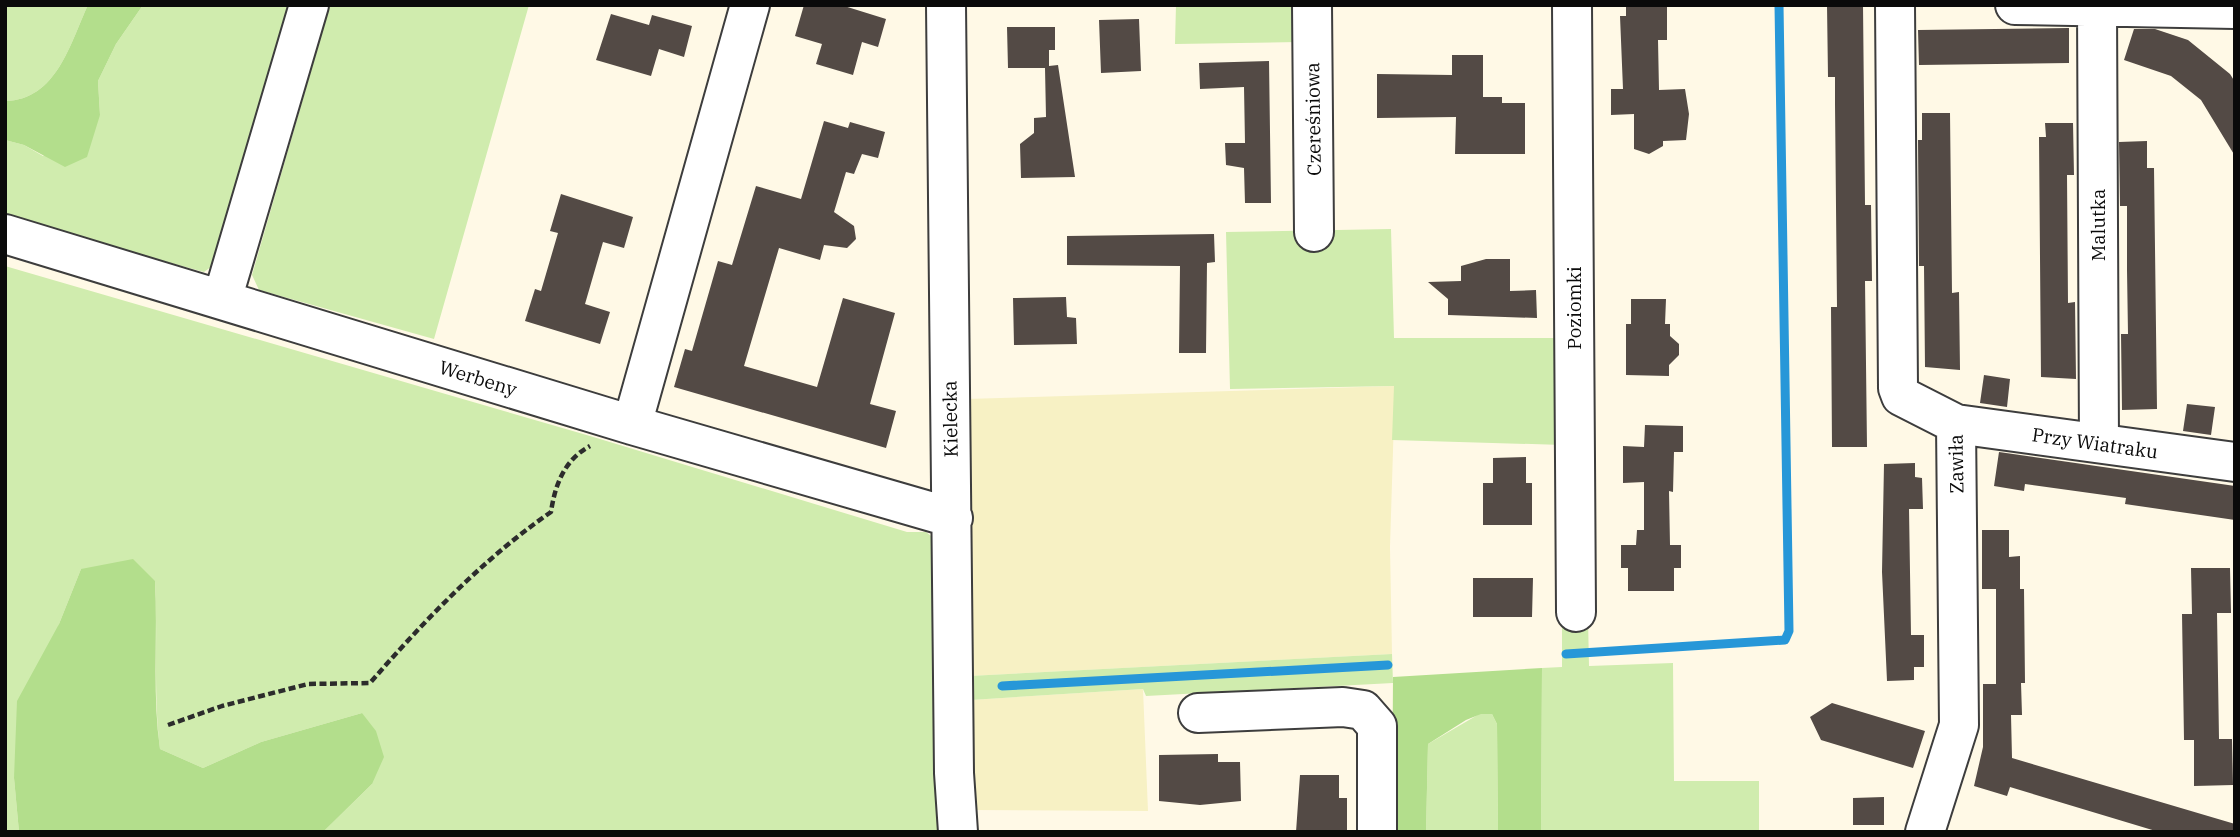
<svg xmlns="http://www.w3.org/2000/svg" width="2240" height="837" font-family="'IBM Plex Serif',serif">
  <style>
    .farmland { fill: #f7f1c4 }
    .green { fill: #d0ecae }
    .forest { fill: #b3de8c }
    .lines { fill: none; stroke-linecap: round; stroke-linejoin: round }
    .stream { stroke: #2797d8; stroke-width: 9 }
    .building { fill: #534a45 }
    .minor-casing { stroke: #3d3d3d; stroke-width: 42 }
    .path { stroke: #2c2c2c; stroke-width: 4.5; stroke-dasharray: 7 3.5; stroke-linecap: butt }
    .minor { stroke: #fff; stroke-width: 38 }
    .labels { text-anchor: middle; stroke-width: 7; stroke-linejoin: round; paint-order: stroke }
    .street-label { font-size: 19px; fill: #0a0a0a; stroke: #fff }
  </style>
  <rect width="100%" height="100%" fill="#fff9e6"/>
  <path class="farmland" d="M1395,386L1390,547L1392,654L969,676L966,399Z
    M1143,689L1148,811L971,810V700Z"/>
  <path class="green" d="M5,5H88C70,43 57,100 5,101Z
    M143,5H289L215,264L204,272L5,218V140L24,145L43,156L100,115L98,81L116,44Z
    M330,5H529L434,339L259,290L252,275Z
    M1176,5H1299V42L1175,44Z
    M1391,229L1394,338H1562L1563,445L1392,440L1394,386L1230,389L1226,232Z
    M5,266L590,436L907,532H926L935,539L942,832H323L372,784L362,713L261,742L203,768L160,749C153,693 158,638 155,581L81,569L59,624L14,778L19,832H5Z
    M1562,618H1588L1589,666L1673,663L1674,781H1759V832H1541L1542,668L1562,667Z
    M1392,654L1393,683L1146,696L1143,689L971,700L969,676Z
    M1481,713L1492,714L1497,724L1498,832H1426L1428,744Z"/>
  <path class="forest" d="M88,5H143L116,44L98,81L100,115L87,157L65,167L24,145L5,140V101C57,100 70,43 88,5Z
    M133,559L155,581C158,637 152,693 160,749L203,768L261,742L362,713L376,731L384,757L372,784L323,832H19L14,778L17,701L59,624L81,569Z
    M1542,668L1541,832H1498L1497,724L1492,714H1481L1466,720L1428,744L1426,832H1392L1393,677Z"/>
  <g class="lines">
    <path class="stream" d="M1566,654L1785,640L1789,631L1779,5
      M1002,686L1388,665"/>
  </g>
  <path class="building" d="M804,5H841L886,19L878,47L862,42L853,75L816,64L822,44L795,36Z
    M1626,5H1667V40H1658L1659,90L1685,89L1689,114L1686,140L1663,141V146L1649,154L1634,149V114L1611,115V89H1623L1620,16H1626Z
    M1827,5H1863L1865,205H1871L1872,281H1865L1867,447H1832L1831,307H1837L1835,104V77H1828Z
    M611,14L649,25L652,15L692,26L684,57L659,49L651,76L596,60Z
    M1139,19L1141,71L1101,73L1099,20Z
    M1007,27H1055V50H1049V66L1058,65L1075,177L1021,178L1020,144L1034,133V118L1046,117L1045,68H1008Z
    M2069,28V63L1919,65L1918,30Z
    M2134,29H2155L2188,40L2230,74L2235,82V156L2201,100L2171,76L2124,60Z
    M1452,55H1483V97H1502V103H1525V154H1455L1456,117L1377,118V74L1452,75Z
    M1269,61L1271,203H1245L1244,168L1226,165L1225,143H1245L1244,87L1200,89L1199,63Z
    M1922,113H1950L1952,293L1959,292L1960,370L1925,367L1924,266H1919L1918,140H1922Z
    M824,121L848,128L850,122L885,132L878,158L862,154L854,174L846,172L834,212L854,226L856,239L847,248L824,245L820,260L779,248L744,366L817,387L843,298L895,313L870,404L896,411L886,448L674,387L685,349L692,351L718,261L732,265L756,186L801,199Z
    M2045,123H2073L2074,175H2067L2068,303L2075,302L2076,379L2041,377L2039,137H2046Z
    M2147,141V168H2154L2157,409L2122,410L2121,334H2128L2127,270V206H2120L2119,142Z
    M561,194L633,217L624,248L603,242L585,304L610,312L600,344L525,321L535,289L541,291L558,233L550,231Z
    M1214,234L1215,262L1207,263L1206,353H1179L1180,266L1067,265V236Z
    M1486,259H1510V291L1536,290L1537,318L1448,315V299L1428,282L1461,281V266Z
    M1066,297L1067,317L1076,318L1077,344L1014,345L1013,298Z
    M1631,299H1666L1665,324H1670V336L1679,344V355L1669,365V376L1626,375V324H1631Z
    M1984,375L2010,379L2007,407L1980,403Z
    M2187,404L2215,407L2211,435L2183,431Z
    M1645,425L1683,426V452H1674L1673,492L1669,491L1670,545H1681V568H1674V591H1628V568H1621V545H1636L1637,530H1644V482L1623,483V446L1644,447Z
    M1999,452L2235,486V520L2125,504L2126,498L2025,484L2024,491L1994,486Z
    M1526,457V483H1532V525H1483V483H1493V458Z
    M1915,463V477L1922,478L1923,509H1909L1911,635H1924V667H1914V680L1887,681L1882,572L1884,464Z
    M1982,530H2009V557L2020,556V589H2024L2025,683H2021L2022,715H2011L2012,758L2235,824V832H2159L2010,787L2007,796L1974,786L1983,747V684H1996V589H1982Z
    M2191,568H2230L2231,613H2217L2219,739H2232L2233,785L2194,786V740H2184L2182,614H2192Z
    M1473,578H1533L1532,617H1473Z
    M1832,703L1925,731L1913,768L1821,740L1810,717Z
    M1218,754V762H1240L1241,801L1200,805L1159,801V755Z
    M1300,775H1339V798H1347V832H1296Z
    M1884,797V825H1853V798Z"/>
  <g class="lines">
    <defs>
      <path id="minor" d="M946,5L954,773L958,832
        M1312,5L1314,232
        M1572,5L1576,612
        M1895,5L1898,388L1901,396L1956,424L2235,462
        M2015,5L2235,9
        M2097,7L2099,443
        M5,234L632,425L953,518
        M222,300L309,5
        M632,425L750,5
        M1198,713L1343,707L1363,710L1377,726V832
        M1925,832L1959,725L1956,424"/>
    </defs>
    <use href="#minor" class="minor-casing"/>
    <path class="path" d="M168,725L222,706L308,684L370,683C424,621 483,559 551,512C555,485 564,460 590,446"/>
    <use href="#minor" class="minor"/>
  </g>
  <g class="labels">
    <g class="street-label">
      <text transform="translate(1313 119) rotate(-91)" y="7">Czereśniowa</text>
      <text transform="translate(2098 225) rotate(-90)" y="7">Malutka</text>
      <text transform="translate(1574 308) rotate(-90)" y="7">Poziomki</text>
      <text transform="translate(478 378) rotate(17)" y="7">Werbeny</text>
      <text transform="translate(950 419) rotate(-91)" y="7">Kielecka</text>
      <text transform="translate(2095 443) rotate(8)" y="7">Przy Wiatraku</text>
      <text transform="translate(1956 464) rotate(-91)" y="7">Zawiła</text>
    </g>
  </g>
  <rect width="2240" height="837" fill="none" stroke="#0a0a0a" stroke-width="14"/>
</svg>
